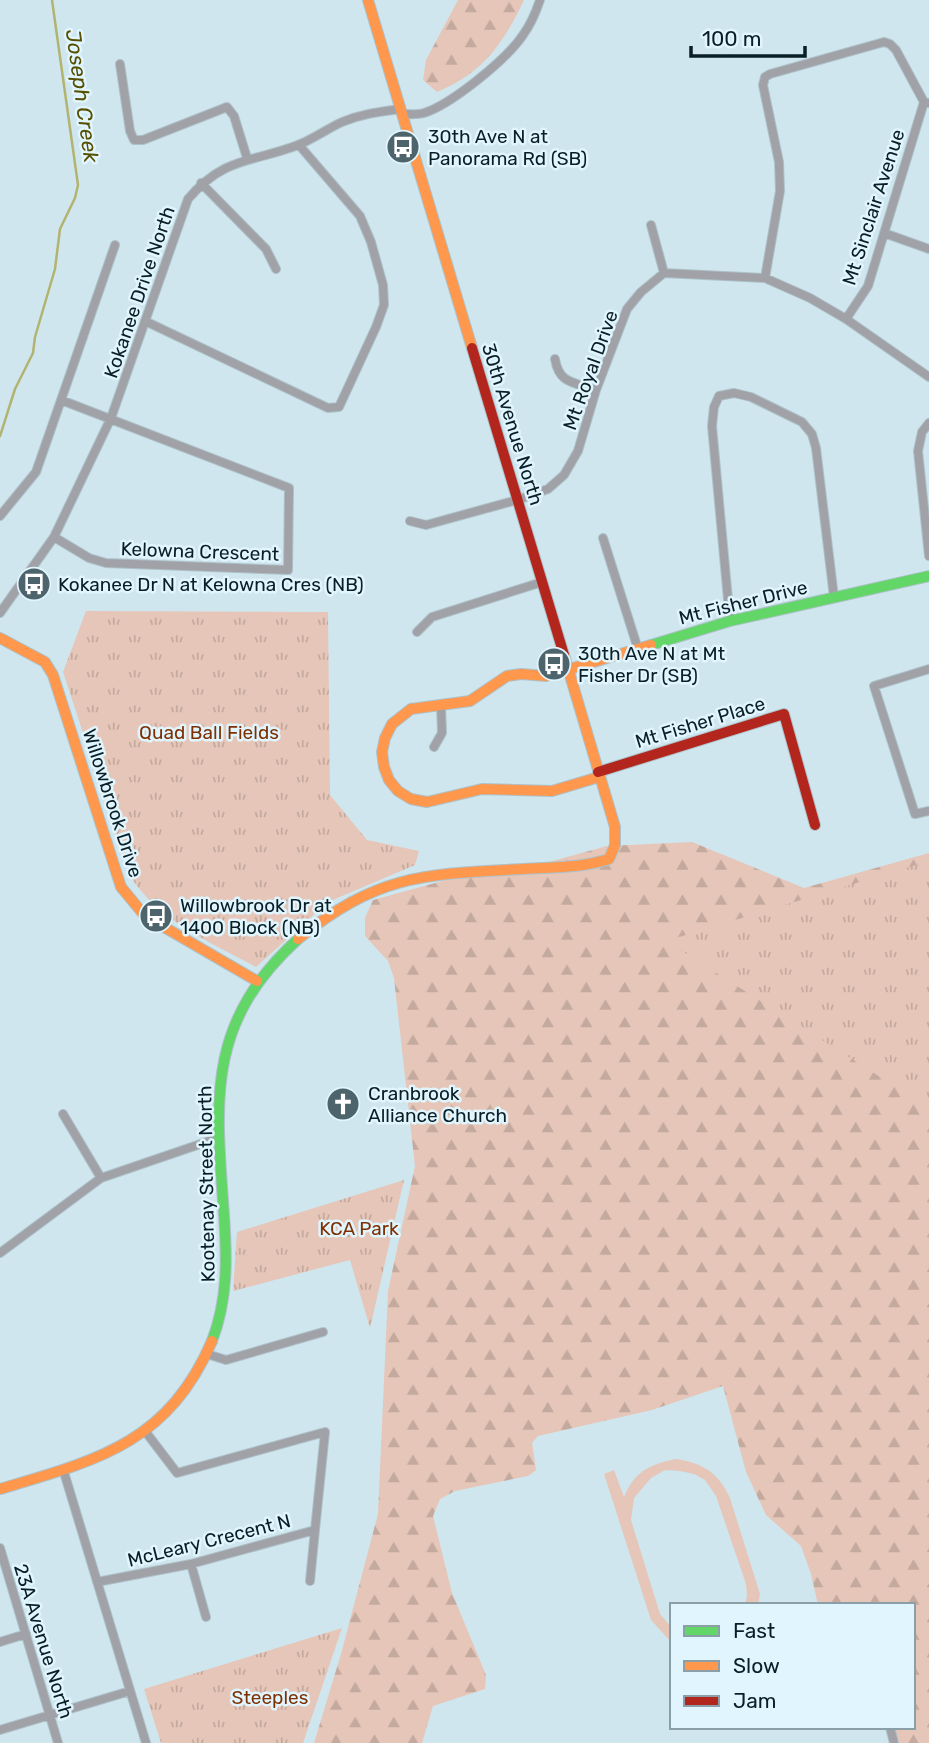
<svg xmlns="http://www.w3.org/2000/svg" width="929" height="1743" font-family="Rubik,sans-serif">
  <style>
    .grass { fill: #e6c6b8 }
    .forest { fill: url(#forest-firs) }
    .park { fill: url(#park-tufts) }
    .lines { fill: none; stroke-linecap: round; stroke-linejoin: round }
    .stream { stroke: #b3b370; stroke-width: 2.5 }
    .street-casing { stroke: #aec1c8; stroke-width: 10 }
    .fast-casing { stroke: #aec1c8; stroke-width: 12 }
    .slow-casing { stroke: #aec1c8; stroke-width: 12 }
    .jam-casing { stroke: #aec1c8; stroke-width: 12 }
    .street { stroke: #a1a2a8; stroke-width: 8 }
    .fast { stroke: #63d668; stroke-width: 10 }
    .slow { stroke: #ff974d; stroke-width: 10 }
    .jam { stroke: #b3261e; stroke-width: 10 }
    .labels { text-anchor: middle; stroke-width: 5; stroke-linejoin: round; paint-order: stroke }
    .poi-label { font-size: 19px; fill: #091e25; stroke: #e0f5fd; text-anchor: start }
    .street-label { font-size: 19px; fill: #091e25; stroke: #e0f5fd }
    .park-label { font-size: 19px; fill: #7f3003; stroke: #e0f5fd }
    .water-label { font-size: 21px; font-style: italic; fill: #564f00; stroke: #e0f5fd }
  </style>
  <defs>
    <pattern id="forest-firs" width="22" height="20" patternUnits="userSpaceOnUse" patternTransform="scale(1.75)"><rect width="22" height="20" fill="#e6c6b8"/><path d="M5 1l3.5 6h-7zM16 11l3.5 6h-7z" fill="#c4aa9e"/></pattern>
    <pattern id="park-tufts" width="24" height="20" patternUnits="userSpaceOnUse" patternTransform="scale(1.75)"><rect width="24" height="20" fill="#e6c6b8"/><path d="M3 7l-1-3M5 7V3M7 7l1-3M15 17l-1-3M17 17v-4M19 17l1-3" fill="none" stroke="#c4aa9e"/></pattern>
  </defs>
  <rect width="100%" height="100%" fill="#cfe6ef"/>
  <path class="grass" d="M676,1459C703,1463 719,1473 730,1498L760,1594L758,1605H745L747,1596L746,1584L716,1496L705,1480L694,1474L680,1471L665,1470L651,1478L634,1498L631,1520L660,1614L672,1628V1643L651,1620L604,1474L614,1470L624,1497C634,1472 650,1464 676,1459Z"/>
  <path class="forest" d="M458,0H524C504,43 482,74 437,92L423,80L426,60Z
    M692,842L804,888L929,853V1743H891L886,1727H913V1605H818L811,1574L801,1546L766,1515L746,1472L723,1386L652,1410L538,1436L532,1443L536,1470L528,1476L455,1491L440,1499L433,1516L452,1593L486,1675L485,1689L433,1706L422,1743H314L341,1654L378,1514L388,1291L415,1166L394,978L388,961L365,936V918L373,900L446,880L520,870L607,846Z"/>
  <path class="park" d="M86,611L328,612L330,795L367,840L419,851L415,865L328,902L256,967C210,942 159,921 130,876L63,672Z
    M929,861V1108L666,941Z
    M404,1180L370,1328L350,1260L233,1291L237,1232Z
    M342,1628L303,1743H161L144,1689Z"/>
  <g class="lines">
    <path class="stream" d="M0,436L15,389L33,353L35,337L55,269L60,229L75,198L78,185L52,0"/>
    <defs>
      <path id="street" d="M120,64L130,131L134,140H143L227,107L234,116L247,158
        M402,114C409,114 417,115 424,113C452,104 507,59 523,35C531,24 536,12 540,0
        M201,183L266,249L276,269
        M651,225L664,273
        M884,233L929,249
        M765,278L780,191L779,162L763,85L765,77L770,74L884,42L890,44L896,50L924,102L929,103
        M846,319L868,286L924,102
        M145,321L328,408L339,407L376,327L384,305L383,285L371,242L360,216L299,145
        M555,359C559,384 574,382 596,390
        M929,423L922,432L918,451L929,556
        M0,516L36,472L115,245
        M410,521L426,525L517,500L548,489L564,475L578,451L596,390L627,309L641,292L664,273L765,278L810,298L846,319L929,377
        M54,537L89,558L106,563L288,570L289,488L61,400
        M603,538L638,649
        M0,613L54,537L111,418L188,199C225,156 251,163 298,145C313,139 327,129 342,122C361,114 379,112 400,109
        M730,621L712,426L714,407L719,396L734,393L751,397L802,422L812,434L816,448L834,597
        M417,632L432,617L542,582
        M929,669L874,686L915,814L929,811
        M434,747L442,733L441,706
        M63,1114L101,1178
        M0,1253L101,1178L218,1138
        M207,1354L226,1360L323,1332
        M63,1469L146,1743
        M0,1548L58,1743
        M191,1564L206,1617
        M310,1581L315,1530
        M97,1582L191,1564L315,1530L325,1432L177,1473L145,1431
        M0,1642L26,1634
        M890,1727L894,1743
        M0,1730L130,1691"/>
      <path id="fast" d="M651,645L730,621L929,576
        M212,1341C228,1299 227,1259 224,1215C216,1101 205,1024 298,939"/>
      <path id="slow" d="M368,0L472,348
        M0,638L45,662L53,675L121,887L145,916L257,981
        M599,777L552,791L482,789L427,802L411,799L398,791L389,780L384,767L382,752L385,738L392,724L411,709L470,701L507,676L521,674L546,676L651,645
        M298,939C378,874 425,874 523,869C552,867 582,868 609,859L615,845V827L564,655
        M0,1489C98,1460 168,1443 212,1341"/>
      <path id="jam" d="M472,348L564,655
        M598,772L784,714L815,825"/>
    </defs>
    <use href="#street" class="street-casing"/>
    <use href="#fast" class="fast-casing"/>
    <use href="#slow" class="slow-casing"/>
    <use href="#jam" class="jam-casing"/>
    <use href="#street" class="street"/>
    <use href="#fast" class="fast"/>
    <use href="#slow" class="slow"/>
    <use href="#jam" class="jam"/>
  </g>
  <defs>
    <symbol id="bus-disc" viewBox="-11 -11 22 22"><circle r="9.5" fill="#4e646c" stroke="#e0f5fd"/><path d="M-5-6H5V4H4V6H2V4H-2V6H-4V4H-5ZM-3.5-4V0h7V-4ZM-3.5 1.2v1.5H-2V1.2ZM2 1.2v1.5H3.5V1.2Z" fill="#fff"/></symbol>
    <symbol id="church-disc" viewBox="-11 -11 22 22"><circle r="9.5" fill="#4e646c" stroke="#e0f5fd"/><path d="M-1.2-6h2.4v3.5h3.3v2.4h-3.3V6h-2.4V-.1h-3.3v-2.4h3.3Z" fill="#fff"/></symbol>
  </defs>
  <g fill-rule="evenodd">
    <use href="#bus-disc" x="384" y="128" width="38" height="38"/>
    <use href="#bus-disc" x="15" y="565" width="38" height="38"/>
    <use href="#bus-disc" x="535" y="645" width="38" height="38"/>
    <use href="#bus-disc" x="137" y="897" width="38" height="38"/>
    <use href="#church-disc" x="324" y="1085" width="38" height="38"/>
  </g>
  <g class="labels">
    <g class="poi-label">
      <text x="428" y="143">30th Ave N at<tspan x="428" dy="22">Panorama Rd (SB)</tspan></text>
      <text x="58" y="591">Kokanee Dr N at Kelowna Cres (NB)</text>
      <text x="578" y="660">30th Ave N at Mt<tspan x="578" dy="22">Fisher Dr (SB)</tspan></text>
      <text x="180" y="912">Willowbrook Dr at<tspan x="180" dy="22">1400 Block (NB)</tspan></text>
      <text x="368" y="1100">Cranbrook<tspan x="368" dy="22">Alliance Church</tspan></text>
    </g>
    <g class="street-label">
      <text transform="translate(873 207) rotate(-72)" y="7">Mt Sinclair Avenue</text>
      <text transform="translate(139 292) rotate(-71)" y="7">Kokanee Drive North</text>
      <text transform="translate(590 370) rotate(-70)" y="7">Mt Royal Drive</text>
      <text transform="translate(513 424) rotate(73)" y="7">30th Avenue North</text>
      <text transform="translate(200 551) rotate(2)" y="7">Kelowna Crescent</text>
      <text transform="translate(743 602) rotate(-14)" y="7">Mt Fisher Drive</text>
      <text transform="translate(700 722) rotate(-17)" y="7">Mt Fisher Place</text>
      <text transform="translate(113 803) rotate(72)" y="7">Willowbrook Drive</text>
      <text transform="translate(206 1184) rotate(-91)" y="7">Kootenay Street North</text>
      <text transform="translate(209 1540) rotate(-14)" y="7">McLeary Crecent N</text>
      <text transform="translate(44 1641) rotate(73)" y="7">23A Avenue North</text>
    </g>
    <g class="park-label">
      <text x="209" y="739">Quad Ball Fields</text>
      <text x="359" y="1235">KCA Park</text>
      <text x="270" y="1704">Steeples</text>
    </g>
    <g class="water-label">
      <text transform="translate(82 96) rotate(82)" y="7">Joseph Creek</text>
    </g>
  </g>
  <rect x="670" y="1603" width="245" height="126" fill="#e0f5fd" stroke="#8a9fa7" stroke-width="2"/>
  <rect x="684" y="1626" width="35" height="10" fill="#63d668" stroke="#8a9fa7" stroke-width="2"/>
  <text x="733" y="1638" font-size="21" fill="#091e25">Fast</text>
  <rect x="684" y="1661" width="35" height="10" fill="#ff974d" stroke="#8a9fa7" stroke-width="2"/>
  <text x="733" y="1673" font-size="21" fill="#091e25">Slow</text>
  <rect x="684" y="1696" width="35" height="10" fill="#b3261e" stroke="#8a9fa7" stroke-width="2"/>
  <text x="733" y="1708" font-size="21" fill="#091e25">Jam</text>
  <path d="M691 46v10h114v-10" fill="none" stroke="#091e25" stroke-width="3.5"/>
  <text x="702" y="46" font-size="21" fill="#091e25" stroke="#e0f5fd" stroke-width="5" paint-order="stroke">100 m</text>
</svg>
